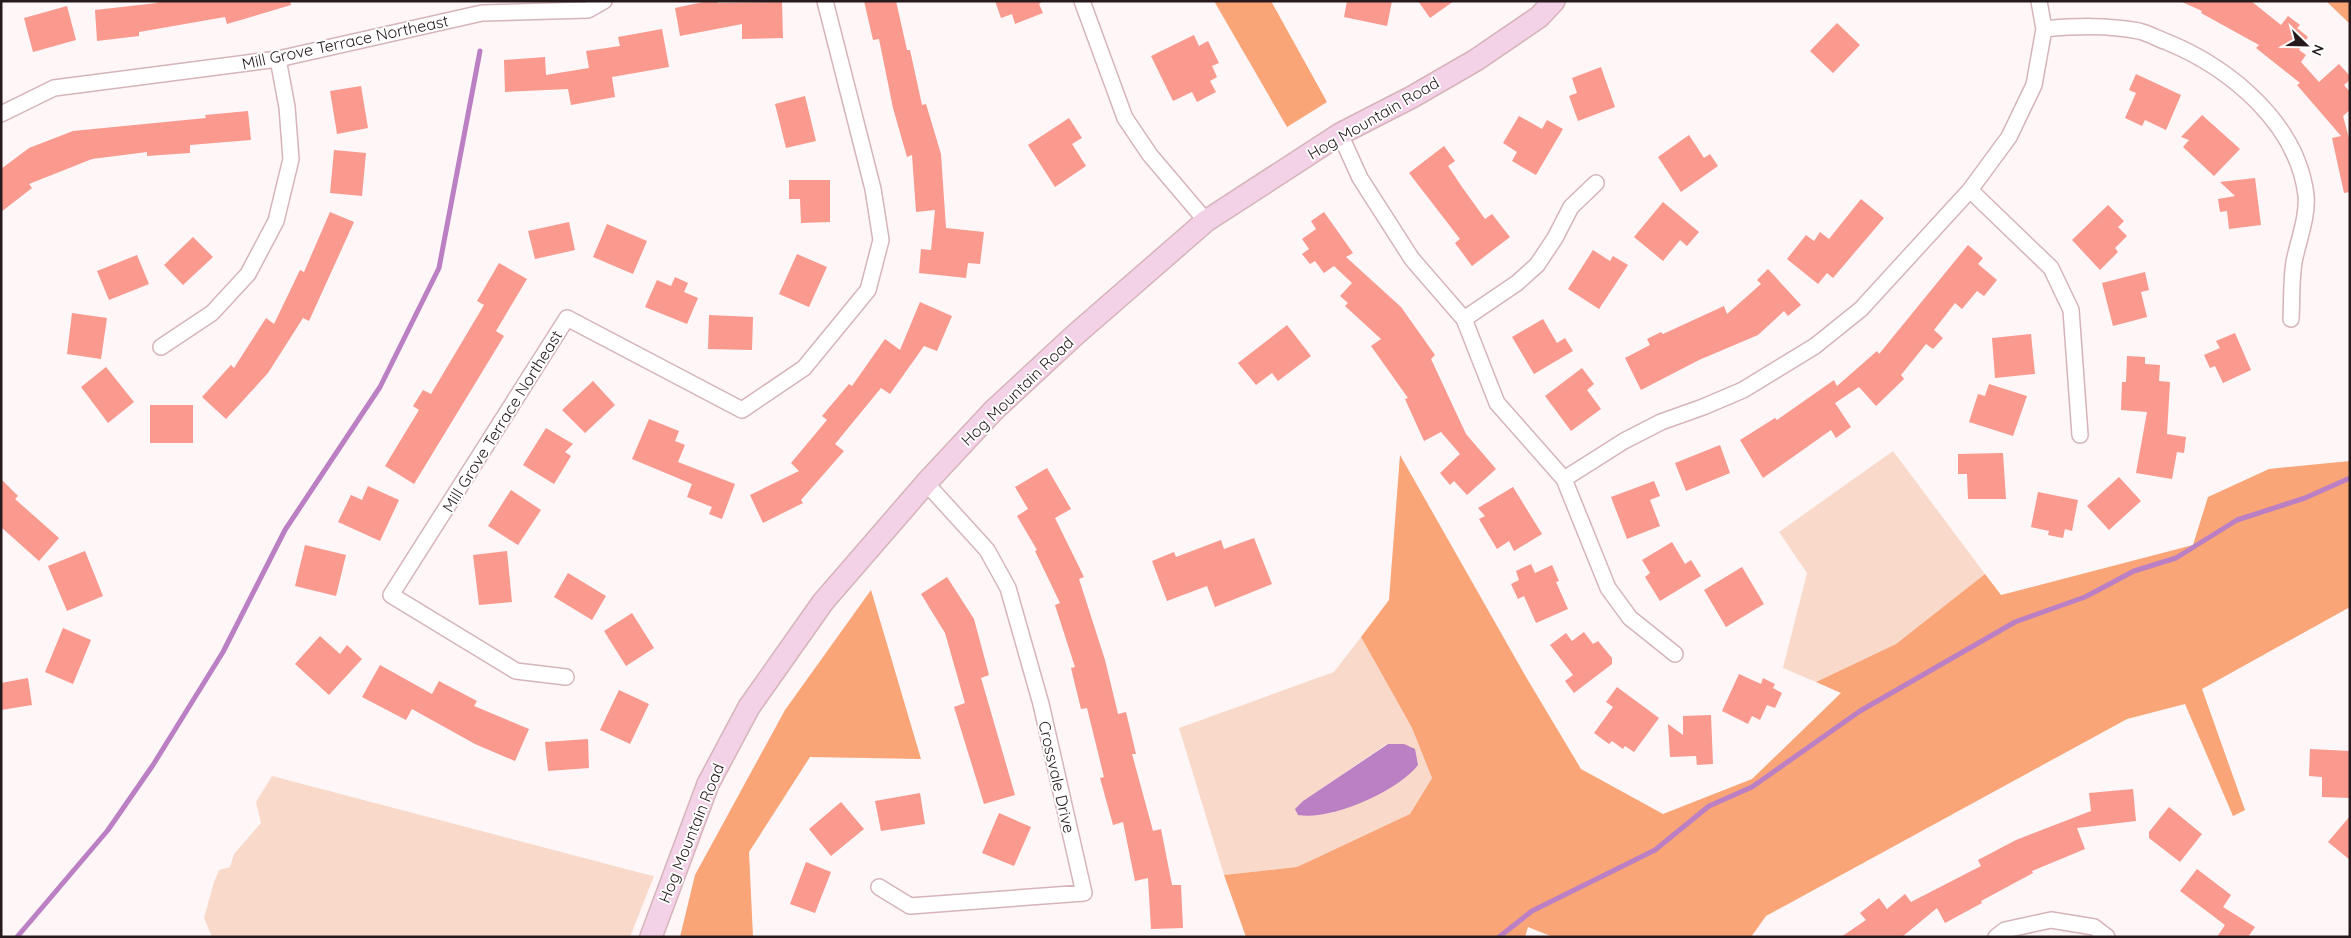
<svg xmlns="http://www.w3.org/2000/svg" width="2351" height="938" font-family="Quicksand,sans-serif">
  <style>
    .green { fill: #f9daca; fill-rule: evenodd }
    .forest { fill: #f9a577 }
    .water { fill: #bb7fc3 }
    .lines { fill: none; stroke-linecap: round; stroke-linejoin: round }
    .stream { stroke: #bb7fc3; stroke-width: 5 }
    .building { fill: #fa998e }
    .street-casing { stroke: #d6b4ba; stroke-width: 18 }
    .secondary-casing { stroke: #d6b4ba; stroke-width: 24 }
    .street { stroke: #fff; stroke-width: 15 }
    .secondary { stroke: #f3d1e6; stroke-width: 21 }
    .labels { text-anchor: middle; stroke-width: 4; stroke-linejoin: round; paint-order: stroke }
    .street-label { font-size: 16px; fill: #261a1c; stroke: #fff }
  </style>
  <rect width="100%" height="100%" fill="#fef6f7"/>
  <path class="green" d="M1893,451L1985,574L1896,644L1816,682L1783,668L1807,573L1779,532Z
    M1361,637L1412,728L1432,778L1410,814L1297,867L1224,875L1179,728L1334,672ZM1387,744H1404L1336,812L1308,815L1303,801Z
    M272,776L641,873L654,876L630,937H212L204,918L214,882L219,870L230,867L234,854L261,823L256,802Z"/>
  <path class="forest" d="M1214,1H1271L1327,102L1287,127Z
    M2326,1H2350V24Z
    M1400,455L1526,677L1581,769L1663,814L1752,779L1841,693L1816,682L1896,644L1985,574L2001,595L2193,545L2208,497L2269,469L2350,461V607L2202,689L2245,810L2233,816L2185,704L2127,719L1766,916L1751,937H1553L1528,927L1525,937H1246L1224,875L1297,867L1410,814L1432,778L1412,728L1361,637L1389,600Z
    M871,590L921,759L810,757L749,852L753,937H680L695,875L785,710Z"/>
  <path class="water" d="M1388,744H1404L1415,749L1418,765C1398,791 1331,821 1298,815L1295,809L1303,801Z"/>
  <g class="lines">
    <path class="stream" d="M17,937L108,830L153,765L223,652L285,530L380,387L439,268L480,51
      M1499,937L1532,911L1655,850L1709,806L1752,787L1860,711L2015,622L2085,597L2134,571L2176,558L2237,520L2305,498L2350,478"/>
  </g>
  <path class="building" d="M157,1H290L291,5L227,24L225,17L139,32V36L97,41L95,10L157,3Z
    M708,1H718V3L782,2L783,38L742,39V24L680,36L675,8Z
    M864,1H896L907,50H910L922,105L926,104L941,154L946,228L984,232L980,264L968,263L966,278L919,273L921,249L931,250L935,210L916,212L912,155L907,157L893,108L879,39L873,40Z
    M995,1H1043L1039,4L1043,13L1015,24L1012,14L1001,18Z
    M1347,1H1392L1387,26L1344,17Z
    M1418,1H1454L1430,18Z
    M2180,1H2251L2281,25L2288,16L2300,25L2297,28L2308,37L2299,50L2306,55L2301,62L2319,82L2339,64L2350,76V80L2344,85L2350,92V110L2343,116L2350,142V192L2344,193L2332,138L2341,136L2297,85L2300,83L2256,48L2259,45L2201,13L2202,11Z
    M67,6L76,40L33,52L24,18Z
    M1837,23L1860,45L1833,73L1810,51Z
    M662,29L669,67L612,77L615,97L571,105L568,89L505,92L504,60L545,57L546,75L589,68L586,51L620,46L618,37Z
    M1194,35L1199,46L1208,41L1219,63L1212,66L1217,77L1210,81L1216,92L1197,102L1192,92L1173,101L1151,56Z
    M1601,67L1615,107L1578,121L1569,96L1577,93L1572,78Z
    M2136,74L2181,95L2166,130L2145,120L2142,126L2125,118L2136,93L2129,90Z
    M361,86L368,128L337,134L330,91Z
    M805,96L816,141L786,148L775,104Z
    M248,111L251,140L190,145V153L147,156V152L92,159L29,184L32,188L1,212V169L29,148L73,131L206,118L205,115Z
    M2202,115L2240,149L2214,176L2183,147L2189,140L2181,137Z
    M1519,116L1542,129L1547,120L1563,129L1536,175L1512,161L1517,152L1503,143Z
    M1069,118L1082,138L1072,144L1086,166L1055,187L1028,145Z
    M1689,135L1704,158L1710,154L1718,166L1681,192L1658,157Z
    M1444,146L1455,161L1448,166L1462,187L1485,219L1492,214L1510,237L1472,266L1455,243L1460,239L1409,173Z
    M334,150L366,153L362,196L330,193Z
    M2255,178L2261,225L2229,229L2227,211L2220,212L2218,199L2235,196L2220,182Z
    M789,180H830V222L801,223L800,199H789Z
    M1861,199L1884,218L1833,278L1827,273L1818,284L1787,259L1806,235L1814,241L1820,232L1829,239Z
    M1663,202L1699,232L1687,246L1680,240L1663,261L1634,237Z
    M2108,205L2124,221L2118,227L2127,236L2115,248L2118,252L2100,270L2072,240Z
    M330,212L354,222L309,321L303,318L268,373L226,419L202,397L231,365L234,368L266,318L274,324L300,270L304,272Z
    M1324,212L1353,253L1346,257L1401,307L1435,355L1431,359L1466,434L1496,469L1467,495L1454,481L1450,485L1440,473L1460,454L1441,432L1424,441L1405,399L1408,398L1371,346L1381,339L1345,306L1348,303L1340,296L1352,283L1334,266L1324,273L1315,261L1310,264L1302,254L1309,249L1302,239L1316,229L1311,221Z
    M569,222L575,250L535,259L528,231Z
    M607,224L647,241L633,274L593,257Z
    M193,237L213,257L183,285L164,265Z
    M1968,245L1983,258L1978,264L1997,280L1984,296L1977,291L1962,309L1955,303L1934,330L1943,338L1933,349L1926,344L1901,375L1904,379L1876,406L1859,387L1835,403L1851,427L1836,438L1831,430L1763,478L1740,440L1775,418L1777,420L1834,380L1837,386L1877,351L1879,354Z
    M1593,250L1610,261L1613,256L1628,265L1599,309L1568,289Z
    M797,254L827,267L809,307L779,294Z
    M137,255L149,284L109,300L97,271Z
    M499,263L527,279L496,331L504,336L414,484L385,466L419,410L413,406L423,390L431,394L484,305L477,301Z
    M1768,269L1801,305L1788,316L1784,311L1758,335L1699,360L1641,390L1625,358L1650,345L1647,339L1661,332L1663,334L1724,306L1727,314L1761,284L1757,280Z
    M2145,272L2149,290L2141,292L2147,317L2113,326L2102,283Z
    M675,277L688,283L684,292L698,298L687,324L645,307L657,280L671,286Z
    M920,302L952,316L937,351L924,346L890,394L881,388L835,444L844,451L801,500L803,503L763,523L750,495L799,471L791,463L827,420L822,416L849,384L852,386L885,339L900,350Z
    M72,313L107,318L101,359L67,354Z
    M709,315L753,317L752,350L708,349Z
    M1543,319L1557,343L1565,338L1573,351L1534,374L1512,337Z
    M1287,325L1311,356L1278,381L1272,373L1256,385L1238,363Z
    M2235,333L2251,370L2223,383L2215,366L2210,368L2204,355L2220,348L2216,341Z
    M2031,334L2035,374L1995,378L1992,338Z
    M2127,356L2145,357V364L2160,365L2159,381L2170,382L2167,434L2186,437L2184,453L2177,452L2172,479L2136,473L2147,412L2121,410L2122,382H2126Z
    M106,367L134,402L108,423L81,387Z
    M1582,368L1594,384L1587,390L1601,409L1571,431L1545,396Z
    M593,381L615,405L585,433L562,410Z
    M1989,384L2027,396L2013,436L1969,422L1978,394L1985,396Z
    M150,405H193V443H150Z
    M649,419L679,431L675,441L685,445L678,462L735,484L722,519L709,514L712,507L687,497L692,484L632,459Z
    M546,428L573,444L565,452L571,456L554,484L523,465Z
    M1720,445L1730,473L1686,491L1675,463Z
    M2003,453L2006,499H1968L1967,474H1958V454Z
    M1047,468L1071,509L1055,518L1084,577L1079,579L1105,660L1118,714L1126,712L1136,754H1132L1153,831L1161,829L1172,885H1181L1183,928L1151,929L1148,878L1135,881L1123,822L1113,825L1100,778L1104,777L1087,708L1081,709L1071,668L1075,667L1055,605L1060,603L1035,551L1037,550L1017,516L1028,509L1015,487Z
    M2119,477L2141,501L2109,530L2087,506Z
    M1,479L18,496L15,499L59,538L39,561L1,527Z
    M1654,481L1660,496L1650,500L1660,526L1627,539L1611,497Z
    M368,486L399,500L380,541L338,522L351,495L362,500Z
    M1513,487L1542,534L1514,551L1509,541L1497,549L1479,519L1485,516L1478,508Z
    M511,490L541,510L518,545L488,526Z
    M2038,492L2078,500L2072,531L2065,529L2063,538L2048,535L2049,531L2031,527Z
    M1254,538L1272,584L1215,607L1207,586L1167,601L1152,561L1174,552L1176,557L1221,540L1224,549Z
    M1672,542L1685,564L1691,560L1701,576L1660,601L1645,577L1650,573L1642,560Z
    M305,545L346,555L336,596L295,586Z
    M85,551L103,596L67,611L48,566Z
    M507,551L512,602L479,605L473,555Z
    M1531,564L1535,573L1552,565L1559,581L1556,582L1568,609L1536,623L1524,596L1518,599L1511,584L1519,580L1516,571Z
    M1742,567L1764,604L1726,627L1704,590Z
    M568,573L606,596L592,620L554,597Z
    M947,577L974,619L989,675L981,678L1015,795L984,804L954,707L965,703L945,633L921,594Z
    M632,613L654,648L626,666L604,631Z
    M63,628L91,640L73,684L45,672Z
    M1584,632L1593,644L1598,641L1612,658V664L1574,693L1565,681L1573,675L1550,645L1566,633L1572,641Z
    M320,636L340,654L347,645L362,659L329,695L295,664Z
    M380,665L432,694L439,681L477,701L474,706L529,729L515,761L475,744L412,709L406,720L362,697Z
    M1739,674L1761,684L1763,678L1775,684L1773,688L1782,693L1775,708L1767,705L1760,720L1752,716L1748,724L1722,711Z
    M28,678L32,705L1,710V683Z
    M1617,687L1659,718L1634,752L1625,746L1623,749L1612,741L1609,744L1594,733L1613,707L1606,702Z
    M619,690L649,704L630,744L600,730Z
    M1711,715L1713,764L1697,765L1696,756L1670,757L1668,724L1683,735V716Z
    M588,739L589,768L548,771L545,742Z
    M2310,749L2350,751V798L2322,797V777L2309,776Z
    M2133,789L2136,821L2077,828L2085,849L2032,871L2033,873L1981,901L1982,903L1945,923L1937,908L1902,937H1841L1866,920L1860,913L1879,898L1887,909L1905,894L1911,902L1981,866L1978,860L2016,840L2091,811L2089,793Z
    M920,793L925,824L881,831L875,801Z
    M841,802L864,829L831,856L809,829Z
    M2169,807L2202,834L2180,862L2149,838V832Z
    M999,813L1031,827L1014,866L982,853Z
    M2350,816V860L2328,842Z
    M806,862L831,872L815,913L790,904Z
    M2197,869L2231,895L2223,907L2255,927L2248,937H2217L2225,925L2180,891Z"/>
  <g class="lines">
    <defs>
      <path id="street" d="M1082,1L1125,118L1150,155L1206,221
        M2044,29C2077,26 2106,25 2139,31C2148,33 2158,39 2167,42C2230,68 2297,123 2306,195C2308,217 2298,241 2294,262C2291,281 2292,300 2291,319
        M1,114L54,88L278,59L482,13L588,10L604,1
        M1340,134L1360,178L1412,259L1464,319L1497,403L1564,479L1608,588L1630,618L1675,654
        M1970,190L2009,137L2034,85L2044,29L2039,1
        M1464,319L1517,283L1537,265L1555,238L1571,207L1596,183
        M161,347L212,313L248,274L276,221L291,159L287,107L278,59
        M1564,479L1624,441L1661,422L1703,407L1743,390L1815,346L1861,309L1970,190L2051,268L2071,310L2080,435
        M566,677L516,671L391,595L567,318L742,410L804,368L868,290L881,240L873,189L825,1
        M879,887L910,906L1084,893L1041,704L1008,588L987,550L926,483
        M1996,937L2005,930L2051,920L2094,927L2107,937"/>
      <path id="secondary" d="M651,937L708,784L749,707L823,602L926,483L994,410L1075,335L1206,221L1340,134L1412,97L1476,60L1539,17L1554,1"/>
    </defs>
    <use href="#street" class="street-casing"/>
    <use href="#secondary" class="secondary-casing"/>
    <use href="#street" class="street"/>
    <use href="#secondary" class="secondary"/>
  </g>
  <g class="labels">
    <g class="street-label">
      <text transform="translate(345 42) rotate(-12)" y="6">Mill Grove Terrace Northeast</text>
      <text transform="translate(1373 118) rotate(-30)" y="6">Hog Mountain Road</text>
      <text transform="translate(1017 391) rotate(-44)" y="6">Hog Mountain Road</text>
      <text transform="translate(502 421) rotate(-58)" y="6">Mill Grove Terrace Northeast</text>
      <text transform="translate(1057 777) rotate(77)" y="6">Crossvale Drive</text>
      <text transform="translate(691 833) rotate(-68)" y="6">Hog Mountain Road</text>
    </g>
  </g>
  <rect width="2351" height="938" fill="none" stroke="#261a1c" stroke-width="5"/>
  <g transform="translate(2306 45) rotate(113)" stroke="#ffffff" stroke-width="4" paint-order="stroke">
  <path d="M0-4L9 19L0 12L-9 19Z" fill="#261a1c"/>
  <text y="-8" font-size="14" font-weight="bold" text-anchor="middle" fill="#261a1c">N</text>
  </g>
</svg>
